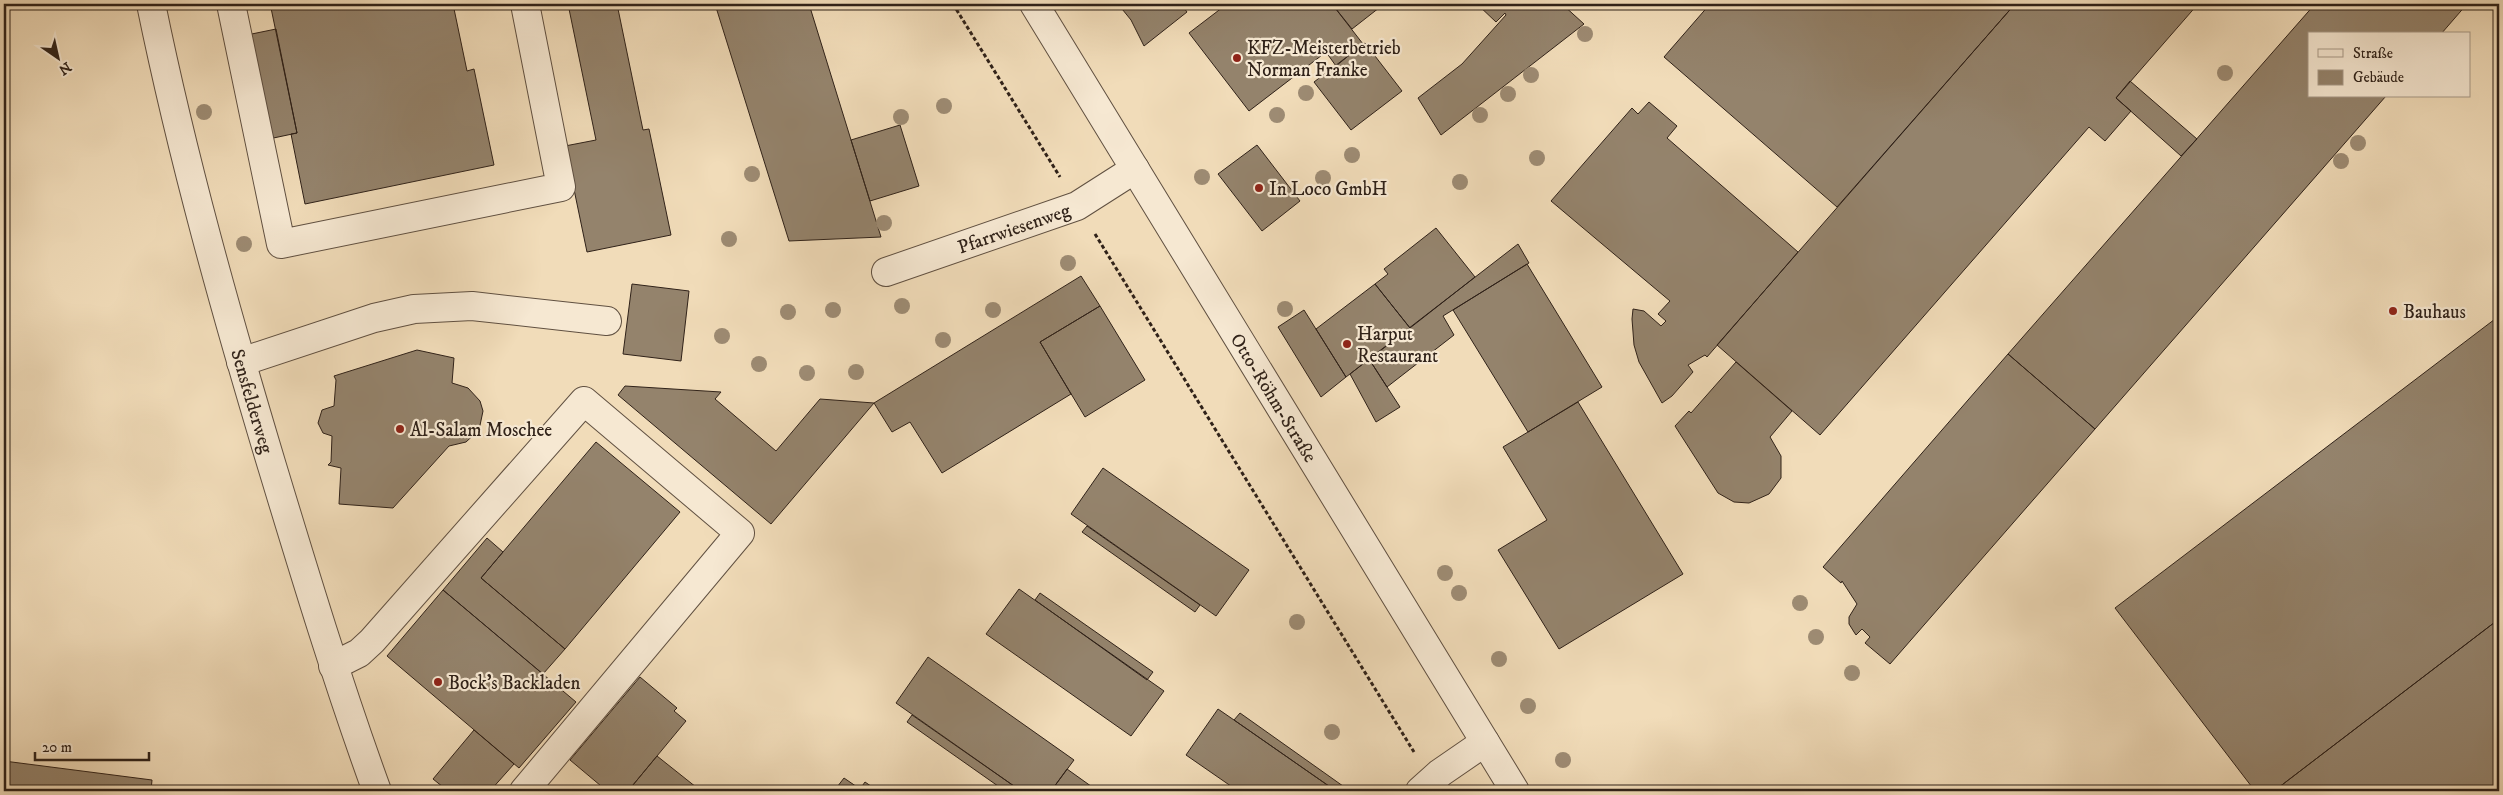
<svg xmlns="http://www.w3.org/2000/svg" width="2503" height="795" font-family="'IM FELL DW Pica',serif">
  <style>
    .building { fill: #94836c; stroke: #302219 }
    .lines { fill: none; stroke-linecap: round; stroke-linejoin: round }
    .minor-casing { stroke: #605041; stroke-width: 30 }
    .path { stroke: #302219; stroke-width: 3; stroke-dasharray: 4 2.5; stroke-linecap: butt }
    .minor { stroke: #f6e8d2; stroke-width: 28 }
    .tree { fill: #9d8b73 }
    .poi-dot { fill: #8f2418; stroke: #f6e8d2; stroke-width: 2 }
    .labels { text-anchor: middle; stroke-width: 4.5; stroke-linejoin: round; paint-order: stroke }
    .poi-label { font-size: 19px; fill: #302219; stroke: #f6e8d2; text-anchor: start }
    .street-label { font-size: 19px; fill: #302219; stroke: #f6e8d2 }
  </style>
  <rect width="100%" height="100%" fill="#f1dcb9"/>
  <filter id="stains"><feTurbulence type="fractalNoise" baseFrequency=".004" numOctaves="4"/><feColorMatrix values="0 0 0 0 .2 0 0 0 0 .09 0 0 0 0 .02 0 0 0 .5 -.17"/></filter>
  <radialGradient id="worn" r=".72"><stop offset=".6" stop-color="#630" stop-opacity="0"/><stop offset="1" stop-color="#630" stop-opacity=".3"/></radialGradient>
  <path class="building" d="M293,4H453L467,71L474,69L494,165L305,204L291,134L297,133L271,8Z
    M568,4H617L643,130L649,129L671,235L587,252L565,146L596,140Z
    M715,4H809L881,237L789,241Z
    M1118,4H1181L1187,12L1144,46L1131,20Z
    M1227,4H1332L1363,44L1336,66L1326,52L1249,111L1189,33Z
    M1332,4H1384L1352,29Z
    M1477,4H1562L1584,24L1441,135L1418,98L1462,64L1506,15L1505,13L1496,22Z
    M1710,4H2015L1837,207L1664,57Z
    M2015,4H2198L2116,98L2131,111L2105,141L2089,127L1820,435L1717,345Z
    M2315,4H2467L2441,34H2309V96H2386L2095,429L2008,354Z
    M276,29L297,133L264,140L242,36Z
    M1365,43L1402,91L1351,130L1314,82Z
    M2130,81L2197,139L2181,156L2116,98Z
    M1649,102L1677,126L1667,138L1798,252L1707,357L1705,355L1688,365L1693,372L1672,396L1662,403L1639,362L1634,345L1632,319L1633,309L1644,311L1661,326L1666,321L1658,314L1670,301L1551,201L1632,108L1638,114Z
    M900,125L919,186L870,201L851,140Z
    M1257,145L1300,201L1262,231L1218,174Z
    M1436,228L1475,277L1410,328L1375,284L1388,274L1384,269Z
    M1518,244L1529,263L1443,316L1454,335L1387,387L1369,359Z
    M1527,264L1602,387L1528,432L1453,310Z
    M1081,276L1100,306L1040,342L1071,394L942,473L910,422L892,432L874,403Z
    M632,284L689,291L681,361L623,354Z
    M1375,284L1410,328L1346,377L1316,329Z
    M1100,306L1145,380L1085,417L1040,342Z
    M1304,310L1346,377L1321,397L1278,327Z
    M2499,316V619L2274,791H2255L2115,608Z
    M417,350L454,358L452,383L468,388L480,401L483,411L479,430L466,442L449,446L393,508L339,504L341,468L328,465L331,462L332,436L323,433L318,423L322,410L334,406L336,380L334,376Z
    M2008,354L2095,429L1890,664L1865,643L1870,637L1862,629L1856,635L1854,632L1849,624V617L1857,604L1842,581L1841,583L1823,567Z
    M1369,359L1400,407L1376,422L1350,374Z
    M1736,362L1792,411L1770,437L1781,456V478L1769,494L1749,503L1734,502L1718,493L1675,426L1689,411L1691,413Z
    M625,386L721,392L715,399L776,451L820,399L874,403L771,524L618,395Z
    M1578,402L1683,574L1559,649L1498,550L1547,520L1503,447Z
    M596,442L680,512L565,649L481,578Z
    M1103,468L1249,570L1216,616L1071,514Z
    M1087,526L1200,605L1195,612L1082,532Z
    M487,538L503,552L481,578L565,649L543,674L443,590Z
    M1019,589L1164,691L1131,736L986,634Z
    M443,590L576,702L519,768L387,656Z
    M1040,593L1153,672L1147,680L1035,600Z
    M2499,619V791H2274Z
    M928,657L1074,760L1051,791H1021L896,703Z
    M640,677L677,708L674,711L686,721L628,791H607L570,760Z
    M1218,709L1234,720L1336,791H1238L1186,755Z
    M1240,713L1350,791H1336L1234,720Z
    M912,715L1021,791H1005L907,722Z
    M474,730L514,764L490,791H448L433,779Z
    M657,756L701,791H628Z
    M4,761L152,780L151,791H4Z
    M1067,769L1095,789L1094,791H1051Z
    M844,778L860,789L863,791H834Z
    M865,782L878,791H863L860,789Z"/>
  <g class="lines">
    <defs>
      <g id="minor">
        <path id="s1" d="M151,4C183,160 226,313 272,466C305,575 338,684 377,791"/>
        <path d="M231,4L281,244L561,187L525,4"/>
        <path id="s2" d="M1034,4L1515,791"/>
        <path id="s3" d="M886,272L1077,206L1135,169"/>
        <path d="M241,362L374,318L414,309L472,306L607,321"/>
        <path d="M333,666L359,653L372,641L584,401L740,533L524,791"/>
        <path d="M1420,791L1440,773L1485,742"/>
      </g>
    </defs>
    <use href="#minor" class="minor-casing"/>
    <path class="path" d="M953,4L1060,177
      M1095,234L1414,752"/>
    <use href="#minor" class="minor"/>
  </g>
  <g class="tree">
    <circle cx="1585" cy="34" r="8"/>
    <circle cx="2225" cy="73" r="8"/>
    <circle cx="1531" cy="75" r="8"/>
    <circle cx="1306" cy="93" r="8"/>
    <circle cx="1508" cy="94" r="8"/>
    <circle cx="944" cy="106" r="8"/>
    <circle cx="204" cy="112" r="8"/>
    <circle cx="1277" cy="115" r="8"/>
    <circle cx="1480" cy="115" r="8"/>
    <circle cx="901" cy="117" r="8"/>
    <circle cx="2358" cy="143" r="8"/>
    <circle cx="1352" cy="155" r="8"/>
    <circle cx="1537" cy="158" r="8"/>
    <circle cx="2341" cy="161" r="8"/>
    <circle cx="752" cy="174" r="8"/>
    <circle cx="1202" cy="177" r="8"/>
    <circle cx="1323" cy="178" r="8"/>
    <circle cx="1460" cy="182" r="8"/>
    <circle cx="884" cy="223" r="8"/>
    <circle cx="729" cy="239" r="8"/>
    <circle cx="244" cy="244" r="8"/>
    <circle cx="1068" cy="263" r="8"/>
    <circle cx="902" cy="306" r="8"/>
    <circle cx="1285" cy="309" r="8"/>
    <circle cx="833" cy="310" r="8"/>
    <circle cx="993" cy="310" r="8"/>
    <circle cx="788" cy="312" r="8"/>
    <circle cx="722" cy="336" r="8"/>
    <circle cx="943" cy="340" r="8"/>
    <circle cx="759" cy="364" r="8"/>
    <circle cx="856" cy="372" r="8"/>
    <circle cx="807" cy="373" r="8"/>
    <circle cx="1445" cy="573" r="8"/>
    <circle cx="1459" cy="593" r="8"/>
    <circle cx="1800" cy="603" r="8"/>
    <circle cx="1297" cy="622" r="8"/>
    <circle cx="1816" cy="637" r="8"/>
    <circle cx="1499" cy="659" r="8"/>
    <circle cx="1852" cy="673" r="8"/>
    <circle cx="1528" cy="706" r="8"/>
    <circle cx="1332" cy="732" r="8"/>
    <circle cx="1563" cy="760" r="8"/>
  </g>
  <g class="poi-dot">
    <circle cx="1237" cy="58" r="5"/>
    <circle cx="1259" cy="188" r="5"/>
    <circle cx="2393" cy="311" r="5"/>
    <circle cx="1347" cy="344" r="5"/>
    <circle cx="400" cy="429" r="5"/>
    <circle cx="438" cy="682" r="5"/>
  </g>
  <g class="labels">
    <g class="poi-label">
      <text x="1247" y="54">KFZ-Meisterbetrieb<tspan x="1247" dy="22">Norman Franke</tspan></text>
      <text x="1269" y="195">In Loco GmbH</text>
      <text x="2403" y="318">Bauhaus</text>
      <text x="1357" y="340">Harput<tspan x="1357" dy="22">Restaurant</tspan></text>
      <text x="410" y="436">Al-Salam Moschee</text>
      <text x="448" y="689">Bock's Backladen</text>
    </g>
    <g class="street-label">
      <text dy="7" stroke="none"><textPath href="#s3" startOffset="135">Pfarrwiesenweg</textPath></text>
      <text dy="7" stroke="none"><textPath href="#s2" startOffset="461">Otto-Röhm-Straße</textPath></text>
      <text dy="7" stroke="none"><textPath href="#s1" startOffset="410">Sensfelderweg</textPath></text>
    </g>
  </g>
  <rect width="2503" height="795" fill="none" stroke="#f1dcb9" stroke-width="20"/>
  <rect x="5" y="5" width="2493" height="785" fill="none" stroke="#302219" stroke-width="2.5"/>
  <rect x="10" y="10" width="2483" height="775" fill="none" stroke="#302219"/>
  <rect x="2308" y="32" width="162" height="65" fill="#f6e8d2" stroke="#a79988"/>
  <rect x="2318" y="49" width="25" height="8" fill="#f6e8d2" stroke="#a79988"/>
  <text x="2353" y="58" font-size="15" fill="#302219">Straße</text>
  <rect x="2318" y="70" width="25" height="15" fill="#94836c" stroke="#a79988"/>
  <text x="2353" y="82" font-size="15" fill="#302219">Gebäude</text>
  <g transform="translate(58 58) rotate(146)" stroke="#f6e8d2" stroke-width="4" paint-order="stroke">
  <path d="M0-4L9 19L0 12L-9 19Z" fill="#302219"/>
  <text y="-8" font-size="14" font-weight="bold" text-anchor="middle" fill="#302219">N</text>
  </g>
  <path d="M35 752v8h114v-8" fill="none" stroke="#302219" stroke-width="2.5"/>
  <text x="42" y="752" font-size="15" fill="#302219" stroke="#f6e8d2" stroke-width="4" paint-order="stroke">20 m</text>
  <rect width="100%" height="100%" filter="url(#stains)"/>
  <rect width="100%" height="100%" fill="url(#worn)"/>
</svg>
